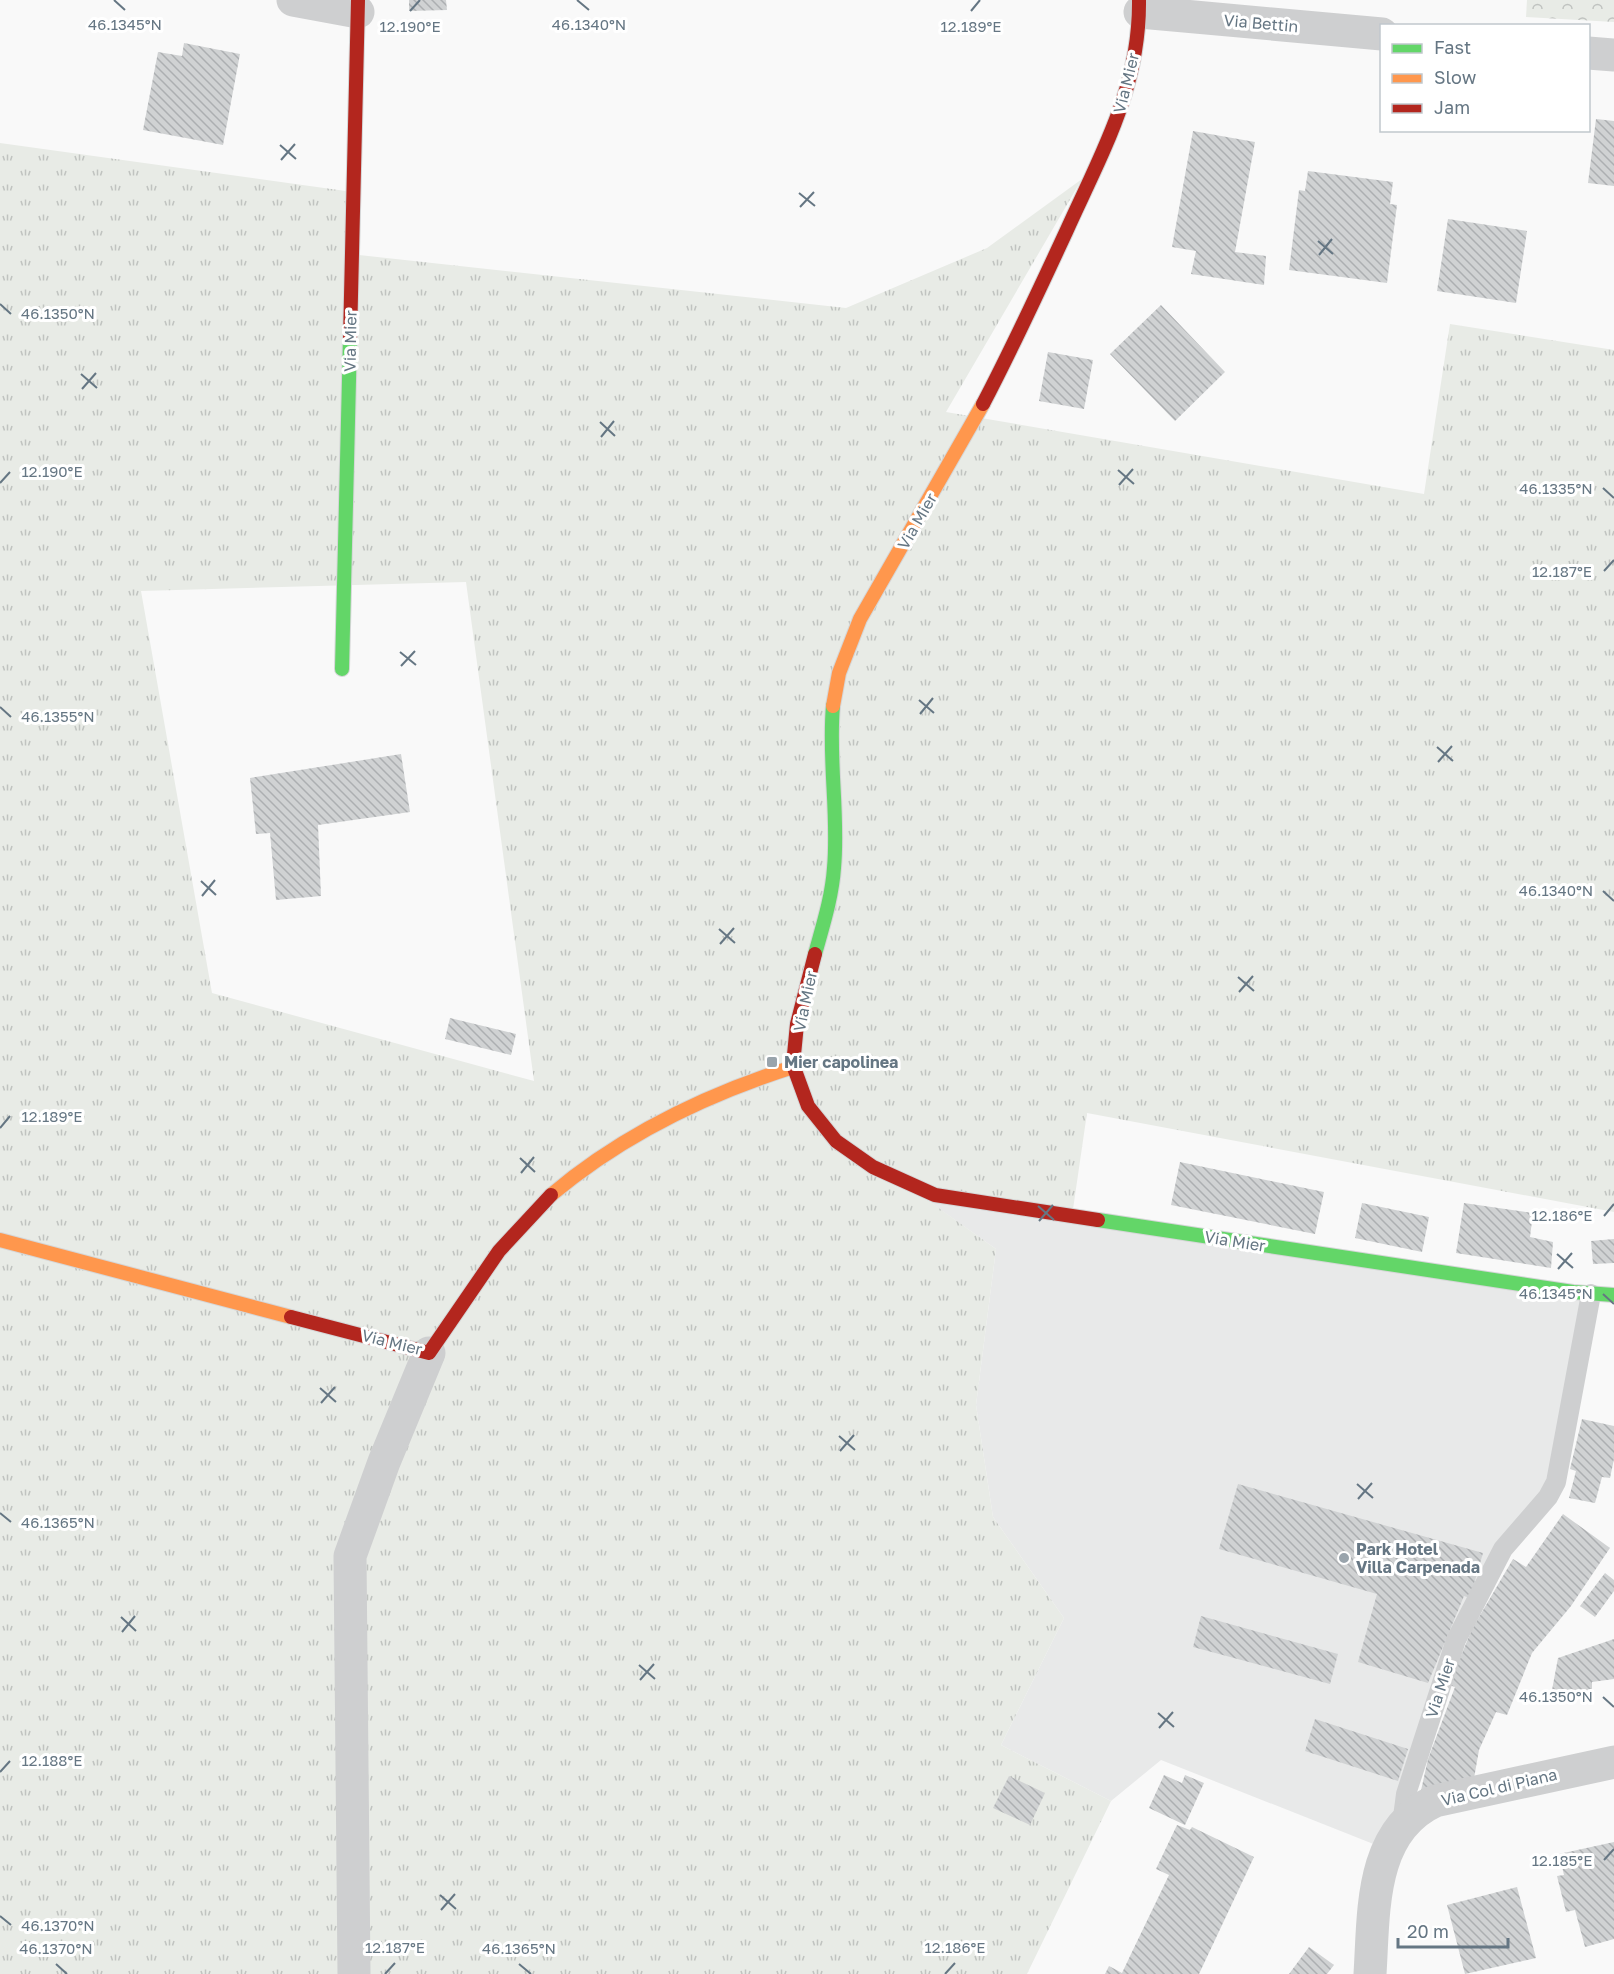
<svg xmlns="http://www.w3.org/2000/svg" width="1614" height="1974" font-family="'Golos Text',sans-serif">
  <style>
    .built { fill: #e8e9e9 }
    .grass { fill: url(#grass-tufts); fill-rule: evenodd }
    .forest { fill: url(#forest-crowns) }
    .building { fill: url(#building-back-hatch) }
    .lines { fill: none; stroke-linecap: round; stroke-linejoin: round }
    .fast-casing { stroke: #d5d6d7; stroke-width: 16 }
    .slow-casing { stroke: #d5d6d7; stroke-width: 16 }
    .jam-casing { stroke: #d5d6d7; stroke-width: 16 }
    .lane { stroke: #cecfd0; stroke-width: 20 }
    .street { stroke: #cecfd0; stroke-width: 33 }
    .fast { stroke: #63d668; stroke-width: 14 }
    .slow { stroke: #ff974d; stroke-width: 14 }
    .jam { stroke: #b3261e; stroke-width: 14 }
    .ticks { fill: none; stroke: #657683; stroke-width: 2 }
    .poi-dot { fill: #99a4ac; stroke: #fff; stroke-width: 2 }
    .labels { text-anchor: middle; stroke-width: 6; stroke-linejoin: round; paint-order: stroke }
    .street-label { font-size: 16px; fill: #657683; stroke: #fff }
    .poi-label { font-size: 16px; font-weight: bold; fill: #657683; stroke: #fff; text-anchor: start }
    .ticks-label { font-size: 15px; text-anchor: middle; fill: #657683; stroke: #fff; stroke-width: 6; stroke-linejoin: round; paint-order: stroke }
  </style>
  <defs>
    <pattern id="grass-tufts" width="24" height="20" patternUnits="userSpaceOnUse" patternTransform="scale(1.5)"><rect width="24" height="20" fill="#e8ebe6"/><path d="M3 7l-1-3M5 7V3M7 7l1-3M15 17l-1-3M17 17v-4M19 17l1-3" fill="none" stroke="#c0c3c0"/></pattern>
    <pattern id="forest-crowns" width="20" height="18" patternUnits="userSpaceOnUse" patternTransform="scale(1.5)"><rect width="20" height="18" fill="#e8ebe6"/><path d="M2 6a3 3 0 1 1 6 0M12 15a3 3 0 1 1 6 0" fill="none" stroke="#c0c3c0"/></pattern>
    <pattern id="building-back-hatch" width="6" height="6" patternUnits="userSpaceOnUse" patternTransform="scale(1.5)"><rect width="6" height="6" fill="#d0d2d3"/><path d="M-1 5l2 2M0 0l6 6M5-1l2 2" fill="none" stroke="#acafb1"/></pattern>
  </defs>
  <rect width="100%" height="100%" fill="#f9f9f9"/>
  <path class="built" d="M924,1198L1594,1300L1561,1491L1507,1555L1429,1698L1394,1817L1381,1847L1161,1760L1111,1801L1001,1745L1064,1618L993,1517L976,1405L996,1249Z"/>
  <path class="grass" d="M0,143L360,193L359,255L846,308L987,248L1082,179L946,412L1424,494L1450,324L1614,350V1212L1087,1113L1071,1223L926,1199L996,1249L976,1405L993,1517L1064,1618L1001,1745L1111,1801L1027,1974H0ZM466,582L534,1081L212,993L141,591Z"/>
  <path class="forest" d="M1527,0H1614V22L1526,17Z"/>
  <path class="building" d="M409,0H446L447,10L409,11Z
    M184,43L240,54L223,145L143,130L158,52L182,56Z
    M1596,119L1614,121V186L1588,183Z
    M1193,131L1255,142L1235,252L1266,256L1264,285L1191,274L1196,251L1172,247Z
    M1308,171L1393,182L1390,204L1397,205L1387,283L1289,270L1299,190L1305,191Z
    M1448,219L1527,231L1516,303L1437,291Z
    M1161,305L1225,372L1175,421L1110,354Z
    M1048,352L1093,360L1084,409L1039,401Z
    M401,754L410,812L318,825L321,896L276,900L270,833L256,834L250,778Z
    M450,1018L516,1034L511,1055L445,1039Z
    M1180,1162L1324,1192L1315,1234L1171,1205Z
    M1362,1203L1429,1217L1422,1252L1355,1238Z
    M1464,1203L1533,1213L1530,1237L1553,1242L1551,1268L1456,1253Z
    M1614,1239V1263L1593,1264L1591,1241Z
    M1582,1419L1614,1426V1459L1610,1478L1602,1477L1595,1503L1569,1498L1576,1471L1570,1469Z
    M1238,1484L1483,1553L1470,1598L1464,1596L1428,1683L1358,1662L1377,1594L1219,1549Z
    M1563,1514L1610,1548L1571,1606L1532,1653L1507,1715L1496,1712L1479,1750L1473,1784L1420,1795L1428,1759L1455,1687L1449,1685L1472,1629L1513,1559L1526,1567Z
    M1605,1573L1614,1580V1591L1595,1617L1580,1606Z
    M1201,1616L1338,1654L1330,1684L1193,1647Z
    M1614,1639V1679L1592,1682V1693L1552,1690L1558,1658Z
    M1315,1719L1408,1749L1398,1781L1305,1751Z
    M1164,1775L1182,1783L1185,1775L1204,1783L1185,1825L1149,1808Z
    M1009,1776L1045,1793L1030,1825L993,1808Z
    M1177,1825L1190,1830L1192,1827L1254,1857L1199,1974H1105L1109,1966L1122,1973L1131,1954L1169,1875L1156,1869Z
    M1614,1842V1939L1585,1947L1575,1910L1566,1912L1557,1876L1564,1875L1559,1854Z
    M1517,1887L1536,1958L1465,1974L1447,1905Z
    M1309,1947L1334,1965L1327,1974H1289Z"/>
  <g class="lines">
    <defs>
      <path id="fast" d="M342,669L350,338
        M815,954C823,925 832,897 834,868C839,814 828,760 833,706
        M1098,1220L1573,1292L1614,1295"/>
      <path id="slow" d="M833,706L839,673L860,619L983,404
        M551,1195C622,1135 705,1095 793,1067
        M0,1240L291,1317"/>
      <path id="jam" d="M350,338L358,0
        M983,404C1013,347 1039,290 1066,232C1101,154 1140,88 1139,0
        M815,954L797,1024L793,1065L808,1106L836,1141L873,1167L935,1195L1098,1220
        M291,1317L429,1353L499,1251L551,1195"/>
    </defs>
    <use href="#fast" class="fast-casing"/>
    <use href="#slow" class="slow-casing"/>
    <use href="#jam" class="jam-casing"/>
    <path class="lane" d="M1402,1825L1406,1794L1456,1640L1503,1549L1548,1497L1556,1482L1591,1294"/>
    <path class="street" d="M293,0L358,12
      M1140,12L1382,34
      M1588,53L1614,55
      M354,1974L350,1556L384,1462L429,1353
      M1370,1974C1374,1913 1369,1831 1435,1801L1614,1762"/>
    <use href="#fast" class="fast"/>
    <use href="#slow" class="slow"/>
    <use href="#jam" class="jam"/>
  </g>
  <path class="ticks" d="M114,0L125,10M577,0L589,10M410,11L420,0M971,11L980,0M280,145L296,159M281,160L295,144M799,193L815,206M800,207L814,192M1318,241L1333,254M1319,255L1332,239M0,304L11,314M81,374L97,388M82,389L96,373M600,422L615,436M601,437L614,421M1118,470L1134,484M0,483L10,472M1119,485L1133,469M1603,488L1614,498M1604,571L1614,560M400,652L416,665M401,666L415,651M919,700L934,713M0,707L11,717M920,714L933,698M1437,747L1453,761M1438,762L1452,746M201,881L216,895M1603,891L1614,901M202,896L215,880M719,929L735,943M720,944L734,928M1238,977L1254,991M1239,992L1253,976M0,1128L10,1116M520,1158L535,1172M521,1173L534,1157M1038,1206L1054,1220M1604,1216L1614,1204M1039,1221L1053,1205M1557,1254L1573,1268M1558,1269L1572,1253M1603,1294L1614,1304M320,1388L336,1402M321,1403L335,1387M839,1436L855,1450M840,1451L854,1435M1357,1484L1373,1498M1358,1499L1372,1483M0,1513L11,1522M121,1617L136,1631M122,1632L135,1616M639,1665L655,1679M640,1680L654,1664M1603,1697L1614,1707M1158,1713L1174,1727M1159,1728L1173,1712M0,1772L10,1761M1604,1860L1614,1849M440,1895L456,1909M441,1910L455,1894M0,1916L11,1925M56,1964L67,1974M519,1964L531,1974M385,1974L395,1963M945,1974L955,1963"/>
  <g class="poi-dot">
    <rect x="766" y="1056" width="12" height="12" rx="3"/>
    <circle cx="1344" cy="1558" r="6"/>
  </g>
  <g class="labels">
    <g class="street-label">
      <text transform="translate(1261 23) rotate(5)" y="6">Via Bettin</text>
      <text transform="translate(1126 83) rotate(-76)" y="6">Via Mier</text>
      <text transform="translate(350 341) rotate(-89)" y="6">Via Mier</text>
      <text transform="translate(917 521) rotate(-60)" y="6">Via Mier</text>
      <text transform="translate(805 1001) rotate(-78)" y="6">Via Mier</text>
      <text transform="translate(1235 1241) rotate(9)" y="6">Via Mier</text>
      <text transform="translate(392 1342) rotate(14)" y="6">Via Mier</text>
      <text transform="translate(1440 1688) rotate(-72)" y="6">Via Mier</text>
      <text transform="translate(1499 1787) rotate(-13)" y="6">Via Col di Piana</text>
    </g>
    <g class="poi-label">
      <text x="784" y="1068">Mier capolinea</text>
      <text x="1356" y="1555">Park Hotel<tspan x="1356" dy="18">Villa Carpenada</tspan></text>
    </g>
  </g>
  <g class="ticks-label">
    <text x="125" y="30">46.1345°N</text>
    <text x="589" y="30">46.1340°N</text>
    <text x="410" y="32">12.190°E</text>
    <text x="971" y="32">12.189°E</text>
    <text x="58" y="319">46.1350°N</text>
    <text x="52" y="477">12.190°E</text>
    <text x="1556" y="494">46.1335°N</text>
    <text x="1562" y="577">12.187°E</text>
    <text x="58" y="722">46.1355°N</text>
    <text x="1556" y="896">46.1340°N</text>
    <text x="52" y="1122">12.189°E</text>
    <text x="1562" y="1221">12.186°E</text>
    <text x="1556" y="1299">46.1345°N</text>
    <text x="58" y="1528">46.1365°N</text>
    <text x="1556" y="1702">46.1350°N</text>
    <text x="52" y="1766">12.188°E</text>
    <text x="1562" y="1866">12.185°E</text>
    <text x="58" y="1931">46.1370°N</text>
    <text x="395" y="1953">12.187°E</text>
    <text x="955" y="1953">12.186°E</text>
    <text x="56" y="1954">46.1370°N</text>
    <text x="519" y="1954">46.1365°N</text>
  </g>
  <rect x="1380" y="24" width="210" height="108" fill="#ffffff" stroke="#c1c8cd" stroke-width="1.5"/>
  <rect x="1392" y="44" width="30" height="9" fill="#63d668" stroke="#c1c8cd" stroke-width="1.5"/>
  <text x="1434" y="54" font-size="18" fill="#657683">Fast</text>
  <rect x="1392" y="74" width="30" height="9" fill="#ff974d" stroke="#c1c8cd" stroke-width="1.5"/>
  <text x="1434" y="84" font-size="18" fill="#657683">Slow</text>
  <rect x="1392" y="104" width="30" height="9" fill="#b3261e" stroke="#c1c8cd" stroke-width="1.5"/>
  <text x="1434" y="114" font-size="18" fill="#657683">Jam</text>
  <path d="M1398 1938v9h110v-9" fill="none" stroke="#657683" stroke-width="3"/>
  <text x="1407" y="1938" font-size="18" fill="#657683" stroke="#ffffff" stroke-width="4.5" paint-order="stroke">20 m</text>
</svg>
